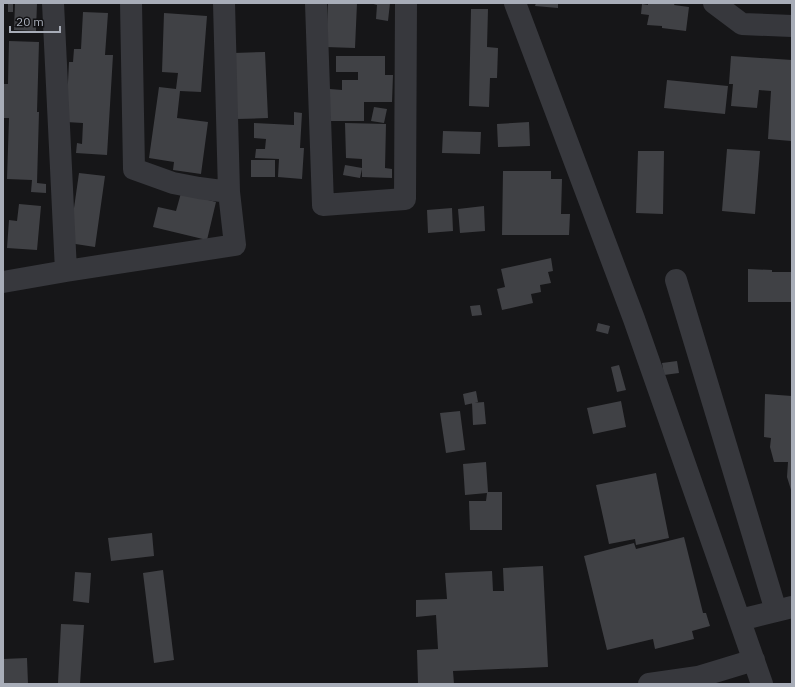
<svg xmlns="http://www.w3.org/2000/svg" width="795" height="687" font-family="'IBM Plex Sans',sans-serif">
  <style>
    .building { fill: #404145 }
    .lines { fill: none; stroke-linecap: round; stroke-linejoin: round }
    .minor { stroke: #37383d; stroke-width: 22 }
  </style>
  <rect width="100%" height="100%" fill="#161618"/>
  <path class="building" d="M8,3H13V12H8Z
    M15,3H37L36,31L14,30Z
    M328,3H357L355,48L326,47Z
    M370,3H390L388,21L376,19L377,5Z
    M536,3H558V8L535,6Z
    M648,3H675L674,5L689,7L686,31L662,28V26L647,25L649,15L641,14L642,4L648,5Z
    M471,9H488L487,47L498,48L497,78H490L489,107L469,106Z
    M83,12L108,13L105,55H113L107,155L76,153L77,143L82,144L83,123L66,122L69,62H73L74,49H81Z
    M164,13L207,16L201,92L180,91L177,118L208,122L201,174L173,170L174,162L149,158L159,87L176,89L178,73L162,72Z
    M9,41L39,42L37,112H39L37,183L46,184V193L31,192L32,180L7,179L9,118H3V104L4,84H8Z
    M265,52L268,118L237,119L234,53Z
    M336,56H385V75H393L392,102H364V121H329L330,89L342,90V80H358V72H336Z
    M731,56L792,60L791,141L768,139L771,91L759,90L757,108L731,106L733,84H729Z
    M667,80L728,86L725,114L664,108Z
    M374,107L387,109L384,123L371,121Z
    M294,112L302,113L300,148H304L302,179L278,177L279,159L255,158L256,149H265L266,139L254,138V123L294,125Z
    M529,122L530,146L498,147L497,124Z
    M345,123L386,124L385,168L392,169V178L362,177V169L360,178L343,175L345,165L362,168V159L346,158Z
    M443,131L481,132L480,154L442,153Z
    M727,149L760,151L755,214L722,211Z
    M638,151H664L663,214L636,213Z
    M251,160H275V177H251Z
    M503,171H551V179H562L561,214H570L569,235H502Z
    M79,173L105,176L95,247L69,243Z
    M181,193L216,202L207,240L153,227L158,207L176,211Z
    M19,204L41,206L37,250L7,248L9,220L17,221Z
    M484,206L485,231L460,233L458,209Z
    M452,208L453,231L428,233L427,210Z
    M551,258L553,271L548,272L551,283L540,285L541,292L531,294L533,303L502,310L497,289L505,287L501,269Z
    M748,269L772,270V272H792V302H748Z
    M480,305L482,315L472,316L470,306Z
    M598,323L610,326L608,334L596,331Z
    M677,361L679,373L664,375L662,363Z
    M619,365L626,390L617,392L611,367Z
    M476,391L478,402L465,405L463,394Z
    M765,394L792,396V493L787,477L788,462H774L770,447L771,438L764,437Z
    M621,401L626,427L593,434L587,408Z
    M484,402L486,424L473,425L472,403Z
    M460,411L465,450L446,453L440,413Z
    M486,462L488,492H502V530H470L469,501H486L487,493L465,495L463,464Z
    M656,473L669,538L636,545L635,539L609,544L596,485Z
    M152,533L154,556L111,561L108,538Z
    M684,537L703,613H706L710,626L692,631L694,639L655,649L653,639L607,650L584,556L634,543L636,549Z
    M543,566L548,667L453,671L454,684H418L417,650L438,649L436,615L416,617V600L447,599L445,573L492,571L493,591H504L503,568Z
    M163,570L174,660L154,663L143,573Z
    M75,572L91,573L89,603L73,601Z
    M61,624L84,625L80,684L58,683Z
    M27,658L28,684H3V659Z"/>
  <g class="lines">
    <path class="minor" d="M131,3L134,169L173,183L199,188L229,192L224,3
      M316,3L323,205L405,199L406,3
      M515,3L634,319L762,684
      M714,3L742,24L792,26
      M66,271L235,245L229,192
      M676,280L776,611
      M3,282L66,271L53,3
      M740,620L792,607
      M649,684L698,677L754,660"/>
  </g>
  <rect width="795" height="687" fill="none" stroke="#a8adb8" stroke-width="8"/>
  <path d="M10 26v6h50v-6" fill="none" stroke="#a8adb8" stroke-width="2"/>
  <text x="16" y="26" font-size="12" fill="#a8adb8" stroke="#111113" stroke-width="3" paint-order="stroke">20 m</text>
</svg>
